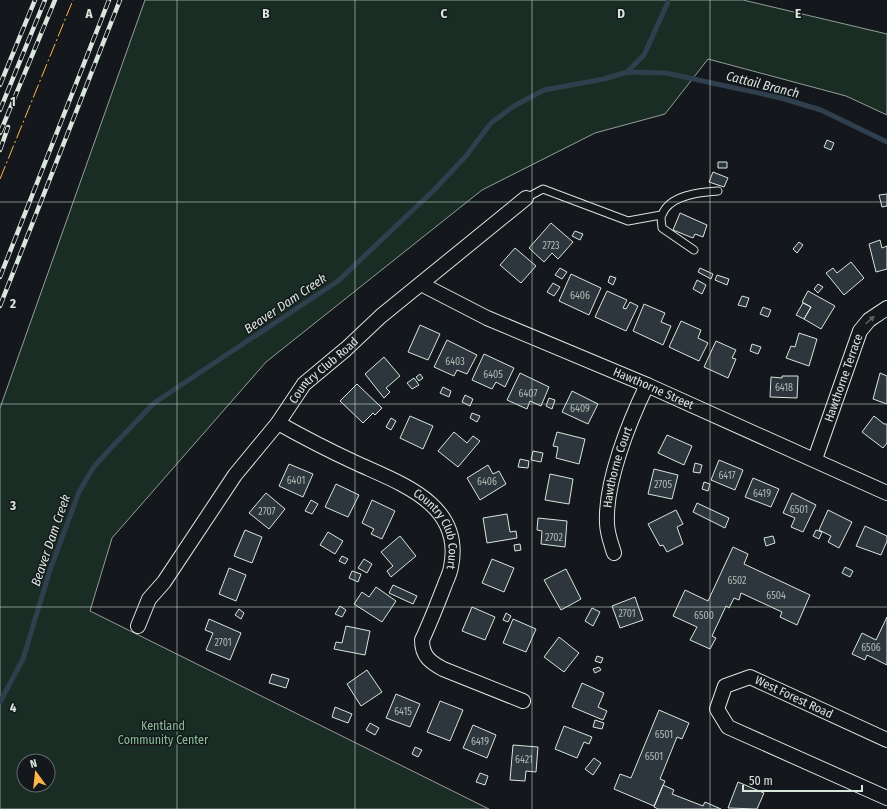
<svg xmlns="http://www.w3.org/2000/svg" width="887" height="809" font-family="'Fira Sans Condensed',sans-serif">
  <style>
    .green { fill: #1a2d24; stroke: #939e99; fill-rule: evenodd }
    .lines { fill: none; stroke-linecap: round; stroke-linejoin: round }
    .stream { stroke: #2f3f4d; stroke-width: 5 }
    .building { fill: #2c363c; stroke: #d8e6dc }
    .service-casing { stroke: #d8e6dc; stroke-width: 9 }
    .minor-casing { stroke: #d8e6dc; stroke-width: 16 }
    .service { stroke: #14181c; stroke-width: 7 }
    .minor { stroke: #14181c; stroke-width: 14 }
    .rail-casing { stroke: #d8e6dc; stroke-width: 4.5 }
    .rail { stroke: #14181c; stroke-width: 3; stroke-dasharray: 9; stroke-linecap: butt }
    .power { stroke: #ffb74d; stroke-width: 1; stroke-dasharray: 14 3 2 3; stroke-linecap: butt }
    .oneway { fill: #59605f }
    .grid { fill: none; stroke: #d8e6dc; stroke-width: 1; stroke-opacity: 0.55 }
    .labels { text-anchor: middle; stroke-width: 3; stroke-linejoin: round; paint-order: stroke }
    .number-label { font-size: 10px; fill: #adbab4 }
    .street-label { font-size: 12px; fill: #d8e6dc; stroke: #14181c }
    .park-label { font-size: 12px; fill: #8ac095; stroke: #14181c }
    .water-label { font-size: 13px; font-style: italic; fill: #d8e6dc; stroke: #14181c }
    .grid-label { font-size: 13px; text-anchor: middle; font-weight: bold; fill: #d8e6dc; stroke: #14181c; stroke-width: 3; stroke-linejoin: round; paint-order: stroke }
  </style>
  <rect width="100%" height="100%" fill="#14181c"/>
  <path class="green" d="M145,0H743L887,34V115L846,96L708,59L665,114L595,133L482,190L266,362L112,538L90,611L489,809H0V408ZM24,761H48V785H24Z"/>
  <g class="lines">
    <path class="stream" d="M627,72L666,73L781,98L821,110L887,142
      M0,702L23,659L50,570L79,492L93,468L110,449L154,403L338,281L433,191L466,156L491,123L514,106L544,90L604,79L627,72L644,55L668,2"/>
  </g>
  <path class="building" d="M827,140L834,143L831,150L824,147Z
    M718,162H727V168H718Z
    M713,172L728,178L724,187L709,182Z
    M887,194V206L882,207L879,195Z
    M680,213L707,225L703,237L695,234L693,238L673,230Z
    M551,223L573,242L558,259L552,253L544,262L529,248Z
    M575,231L583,234L580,240L572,236Z
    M880,240L882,248L887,246V269L876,272L869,244Z
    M799,242L803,245L797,253L793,249Z
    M515,248L536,266L521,283L500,265Z
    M851,262L864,278L844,295L826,273L833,268L837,273Z
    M560,268L567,272L562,279L555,275Z
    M700,268L713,274L711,279L698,272Z
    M571,274L601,288L589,315L559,301Z
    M717,275L729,279L727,285L715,280Z
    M610,276L616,278L613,285L608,282Z
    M697,280L706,285L702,294L693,289Z
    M553,283L560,287L554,296L547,292Z
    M818,284L823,287L818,293L814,289Z
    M607,291L627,300L623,308L626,309L630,302L638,306L626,331L595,317Z
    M808,291L835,306L821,329L804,319L811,307L802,302Z
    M742,296L749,298L746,307L738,305Z
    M803,303L811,307L804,319L796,315Z
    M644,304L665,313L661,322L671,326L663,345L633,331Z
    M763,307L771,310L768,317L760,314Z
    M681,321L701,330L698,338L708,343L699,361L669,347Z
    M420,325L440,334L428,360L408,352Z
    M799,333L817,339L809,366L786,358L791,346L795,347Z
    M447,340L477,355L467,374L457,370L454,376L434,367Z
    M716,341L736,350L732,358L736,359L728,378L704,367Z
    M752,344L761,347L758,354L750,351Z
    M484,354L514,368L505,387L496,382L492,389L472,380Z
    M384,357L400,376L386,388L390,392L384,398L365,374Z
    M520,373L549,387L541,406L530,401L527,409L507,400Z
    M880,373L887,376V404L873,399Z
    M420,374L423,378L419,381L416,377Z
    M782,376H798L797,398L770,397L771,377L782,378Z
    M414,378L419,385L412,389L407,383Z
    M357,384L382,408L375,415L373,413L363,423L340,401Z
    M443,387L451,391L449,397L440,393Z
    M572,391L598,404L588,424L562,412Z
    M465,395L473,399L470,406L462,402Z
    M549,398L555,400L552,409L546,406Z
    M472,413L480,416L477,422L470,418Z
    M410,416L433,426L423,449L400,438Z
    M874,416L884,424H887V443L883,448L862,432Z
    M391,418L396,421L391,430L386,427Z
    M454,432L467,443L473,436L480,441L458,467L438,451Z
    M557,432L585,439L579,464L556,458L558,447L553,446Z
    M667,435L692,446L684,465L658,453Z
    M533,451L543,453L541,462L531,460Z
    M520,459L529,461L528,468L518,467Z
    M719,460L743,470L735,490L711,480Z
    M695,463L702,465L700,473L693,472Z
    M289,464L313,474L303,497L279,486Z
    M488,465L493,474L499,471L506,484L480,500L467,478Z
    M654,469L678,475L672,499L648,494Z
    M550,474L573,479L569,504L545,500Z
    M753,478L779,489L771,507L745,497Z
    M704,482L710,484L708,491L702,489Z
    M336,484L359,495L348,517L325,507Z
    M266,493L285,509L269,529L249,513Z
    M792,493L816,505L803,532L791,527L795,518L783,513Z
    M311,500L318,504L312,514L305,511Z
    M372,500L395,511L382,539L371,534L374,529L362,523Z
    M697,503L729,518L725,528L693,512Z
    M676,510L683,524L677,527L683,544L667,552L663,545L660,546L648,524Z
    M828,510L852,522L839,548L828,542L831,536L819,530Z
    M507,514L510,532L516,531L517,538L487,543L483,518Z
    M538,518L567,521L565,547L541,544L542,531L537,530Z
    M865,526L887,536V541L881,555L856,546Z
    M245,530L262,537L252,563L234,556Z
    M816,530L822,532L819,539L813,536Z
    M328,532L343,541L335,554L320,545Z
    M400,536L416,556L391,577L387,571L393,566L381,552Z
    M773,536L775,543L766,546L764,538Z
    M520,544L521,550L515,551L514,545Z
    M733,547L748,554L744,564L810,595L797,625L780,617L782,612L741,593L739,600L734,598L729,608L726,606L712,636L716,638L710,649L690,640L697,627L673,616L685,590L708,601Z
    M342,556L348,559L345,564L339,561Z
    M364,559L372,564L367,573L358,568Z
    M492,559L514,568L504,592L482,583Z
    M845,567L853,571L850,577L842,573Z
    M229,568L246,575L236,601L219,594Z
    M566,569L581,599L561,610L544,580Z
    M352,571L361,574L358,582L349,578Z
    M393,585L417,596L413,604L389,593Z
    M376,587L396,601L382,622L354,604L362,592L369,597Z
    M635,597L643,620L620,628L612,606Z
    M340,606L346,610L342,617L335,614Z
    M472,607L495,617L485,640L462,631Z
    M592,608L600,612L593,626L585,621Z
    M239,609L244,613L241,619L235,615Z
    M506,613L511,616L508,622L503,620Z
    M887,617V665L867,655L865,660L852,654L862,633L876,640Z
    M209,619L241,633L230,660L206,650L213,633L205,630Z
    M513,619L536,629L526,652L503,643Z
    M346,626L370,631L365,655L334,649L336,642L342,643Z
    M559,637L579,653L564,672L544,657Z
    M597,656L603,658L601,663L595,661Z
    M599,667L601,670L595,673L593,669Z
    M367,670L382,692L361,706L347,684Z
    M272,674L289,679L286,688L269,683Z
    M582,683L604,693L598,707L607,711L603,720L572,707Z
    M396,694L420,704L410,727L386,718Z
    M440,701L463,710L450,741L427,732Z
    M335,707L352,714L348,723L332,717Z
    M659,710L689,723L682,739L677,737L660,779L665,781L654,806L614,789L620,774L631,778Z
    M595,720L604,723L602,729L593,727Z
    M370,723L379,728L375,735L366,730Z
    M473,725L496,735L487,758L463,748Z
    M564,726L592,737L589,744L584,742L577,758L555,749Z
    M513,745L538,747L536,772L526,771L525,781L510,780Z
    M415,747L422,750L418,757L412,754Z
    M594,758L601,763L593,775L585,769Z
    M480,773L488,776L485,785L476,782Z
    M738,782L764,793L757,809L728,808Z
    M663,785L674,790L672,794L703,806L705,802L721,809H658L654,807Z"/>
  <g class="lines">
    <defs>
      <path id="service" d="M526,198L543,189L628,221L661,215
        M694,250L662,228C662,224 660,218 662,215C669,195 700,192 718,191"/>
      <g id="minor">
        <path id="s1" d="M421,284L487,318L647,385L887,493"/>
        <path id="s2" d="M278,423C303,437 328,450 354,462C399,483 464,503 451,567C450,574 446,581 444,587C437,605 430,623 422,640C422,656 430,662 443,669L523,701"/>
        <path id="s3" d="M815,459L860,331L869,320L887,308"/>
        <path id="s4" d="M614,553C611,543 607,533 607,523C605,482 629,422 647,385"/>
        <path id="s5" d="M138,626L149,599L164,582L235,475L278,423L304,384L346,349L381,316L526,198"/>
        <path d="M887,740L750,677L725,686L717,709L728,727L887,798"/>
      </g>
    </defs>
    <use href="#service" class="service-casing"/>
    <use href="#minor" class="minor-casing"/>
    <use href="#service" class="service"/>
    <use href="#minor" class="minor"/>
    <defs>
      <path id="rail" d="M0,85L35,0
        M0,110L45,0
        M0,133L55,0
        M0,150L8,127
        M0,277L109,0
        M0,306L120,0"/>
    </defs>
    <use href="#rail" class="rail-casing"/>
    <use href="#rail" class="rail"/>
    <path class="power" d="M0,179L73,0"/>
  </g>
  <defs><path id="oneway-solid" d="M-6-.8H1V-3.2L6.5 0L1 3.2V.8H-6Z"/></defs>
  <use class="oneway" href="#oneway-solid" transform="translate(870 320) rotate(-42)"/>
  <path class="grid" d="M177,0V809M355,0V809M532,0V809M710,0V809M0,202H887M0,404H887M0,607H887"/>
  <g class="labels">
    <g class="number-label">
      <text x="551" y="249">2723</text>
      <text x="580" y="299">6406</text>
      <text x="455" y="365">6403</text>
      <text x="493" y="378">6405</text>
      <text x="784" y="391">6418</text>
      <text x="528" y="397">6407</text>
      <text x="580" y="412">6409</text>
      <text x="727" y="479">6417</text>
      <text x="296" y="484">6401</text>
      <text x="487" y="485">6406</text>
      <text x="663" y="488">2705</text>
      <text x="762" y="497">6419</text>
      <text x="799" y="513">6501</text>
      <text x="267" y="515">2707</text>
      <text x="554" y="541">2702</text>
      <text x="737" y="584">6502</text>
      <text x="776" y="599">6504</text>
      <text x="627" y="617">2701</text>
      <text x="704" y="619">6500</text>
      <text x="223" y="646">2701</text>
      <text x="871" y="651">6506</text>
      <text x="403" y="715">6415</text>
      <text x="664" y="738">6501</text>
      <text x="480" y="745">6419</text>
      <text x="654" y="760">6501</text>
      <text x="524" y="763">6421</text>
    </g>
    <g class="street-label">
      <text dy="4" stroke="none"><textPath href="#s5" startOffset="318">Country Club Road</textPath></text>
      <text dy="4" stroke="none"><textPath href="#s3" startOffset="86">Hawthorne Terrace</textPath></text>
      <text dy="4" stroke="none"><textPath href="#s1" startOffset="255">Hawthorne Street</textPath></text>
      <text dy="4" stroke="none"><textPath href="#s4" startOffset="88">Hawthorne Court</textPath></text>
      <text dy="4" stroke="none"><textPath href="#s2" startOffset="199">Country Club Court</textPath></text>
      <text transform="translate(794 697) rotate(25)" y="4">West Forest Road</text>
    </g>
    <g class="park-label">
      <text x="163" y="730">Kentland<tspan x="163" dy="14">Community Center</tspan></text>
    </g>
    <g class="water-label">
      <text transform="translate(763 84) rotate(14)" y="5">Cattail Branch</text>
      <text transform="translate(285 303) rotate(-34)" y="5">Beaver Dam Creek</text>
      <text transform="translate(50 540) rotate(-71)" y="5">Beaver Dam Creek</text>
    </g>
  </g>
  <g class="grid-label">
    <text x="89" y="18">A</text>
    <text x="266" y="18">B</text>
    <text x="444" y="18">C</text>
    <text x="621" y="18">D</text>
    <text x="798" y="18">E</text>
    <text x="13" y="106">1</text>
    <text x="13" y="308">2</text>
    <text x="13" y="510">3</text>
    <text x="13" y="712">4</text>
  </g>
  <g transform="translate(36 773) rotate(345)"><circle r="19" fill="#14181c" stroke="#626a69"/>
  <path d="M0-3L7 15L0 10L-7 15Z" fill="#ffb74d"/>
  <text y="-6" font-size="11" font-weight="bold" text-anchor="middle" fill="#d8e6dc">N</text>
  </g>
  <path d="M743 785v6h119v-6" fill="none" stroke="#d8e6dc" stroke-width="2"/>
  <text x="749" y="785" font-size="12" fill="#d8e6dc" stroke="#14181c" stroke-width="3" paint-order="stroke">50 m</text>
</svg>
